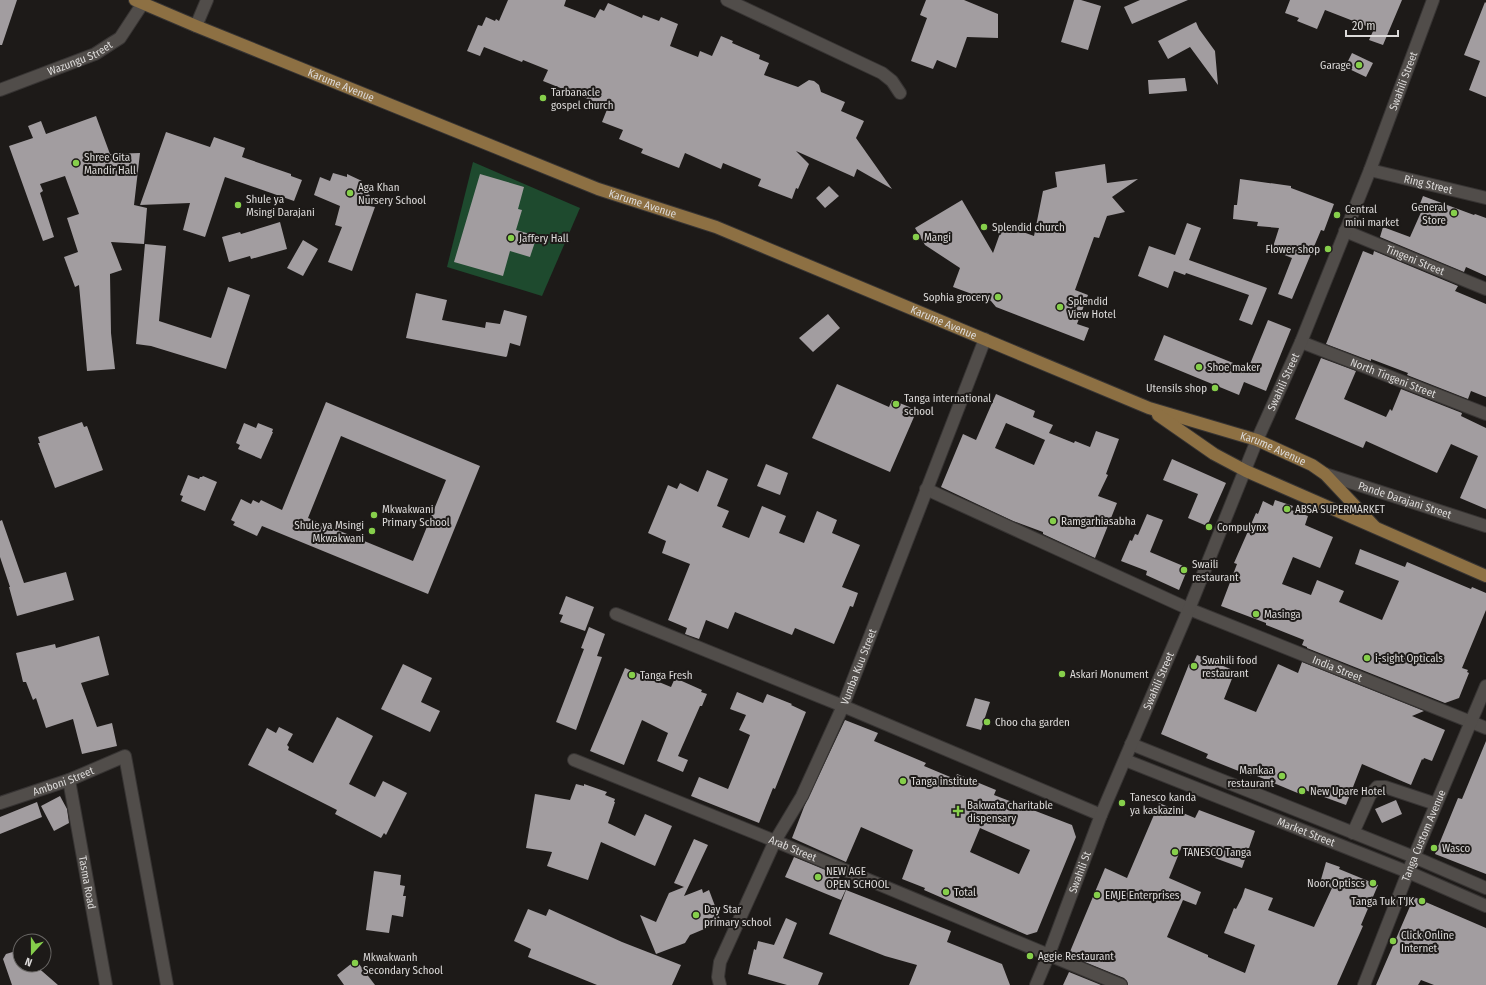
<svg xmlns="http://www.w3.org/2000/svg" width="1486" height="985" font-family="'Fira Sans Condensed',sans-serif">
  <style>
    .green { fill: #1e4a2e }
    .building { fill: #a29da0; fill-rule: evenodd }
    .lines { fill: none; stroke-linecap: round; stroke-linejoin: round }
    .minor-casing { stroke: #373433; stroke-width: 14 }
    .major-casing { stroke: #373433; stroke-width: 14 }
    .minor { stroke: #514d4a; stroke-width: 12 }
    .major { stroke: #8d7043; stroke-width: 12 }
    .poi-dot { fill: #86cf4b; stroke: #1d1a18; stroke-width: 1.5 }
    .labels { text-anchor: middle; stroke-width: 4; stroke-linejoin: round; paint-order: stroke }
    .street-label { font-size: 11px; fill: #dcdad9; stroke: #1d1a18 }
    .poi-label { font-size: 11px; fill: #dcdad9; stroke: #1d1a18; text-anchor: start }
  </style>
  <rect width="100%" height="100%" fill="#1d1a18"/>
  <path class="green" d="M473,162L580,208L542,296L447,267Z"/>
  <path class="building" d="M0,0H17L2,45H0Z
    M508,0H566L564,6L595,18L600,9L604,11L608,3L642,18L643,15L659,21L661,17L678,24L670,46L698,57L700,51L712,56L721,36L733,41L732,43L760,55L759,59L769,63L764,75L798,87L809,80L814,81L819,85L821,92L845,102L841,111L864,121L856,138L892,189L857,169L854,177L796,151L809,164L798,189L796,188L792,199L758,186L761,179L723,163L721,169L685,153L679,168L641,153L643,149L619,139L623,130L602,122L608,107L543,81L548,70L523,60L522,62L484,47L480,56L467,51L478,25L482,26L486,17L495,21L496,19L499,21Z
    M926,0H964L998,14V38L967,37L956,68L937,60L933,69L911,61L927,18L920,15Z
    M1074,0H1081L1101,6L1088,50L1061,42Z
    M1140,0H1188L1132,24L1124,7Z
    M1290,0H1402L1383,45L1369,40L1374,29L1325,10L1317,29L1297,21L1299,18L1285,13Z
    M1485,2L1486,3V97L1469,90L1480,61L1464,55Z
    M1196,22L1199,29L1215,51L1218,85L1190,47L1168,59L1158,41Z
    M1352,53L1373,63L1366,77L1345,67Z
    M1185,78L1187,91L1149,94L1148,80Z
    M96,116L110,154L140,153L134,205L147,208L144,244L111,242L122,270L110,274L111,333L115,369L87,371L79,285L75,287L64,257L78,252L67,218L79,214L65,176L40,184L43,191L40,193L54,237L43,241L9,146L33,138L28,126L41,121L46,134Z
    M166,132L210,147L214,137L245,148L242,157L291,174V176L302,180L294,201L225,177L205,237L183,230L190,203L140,205Z
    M1105,164L1107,183L1138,179L1112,197L1125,212L1107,216L1099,238L1094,237L1075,290L1088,295L1077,324L1089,328L1084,341L996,307L991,301L953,287L960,268L925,245L915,228L962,200L993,253L1003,225L1034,236L1043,191L1057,187L1055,172Z
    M333,173L347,177V174L362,181L360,187L367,191L370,196L369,206L375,207L352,271L328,262L342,227L335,225L340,206L314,195L320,177L330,181Z
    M480,174L524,187L518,209L522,210L516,230L537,236L530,257L510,251L503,276L454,262Z
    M1240,179L1291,186V188L1334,204L1324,231L1321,230L1292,299L1278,294L1292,258L1272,250L1279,228L1257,226L1258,222L1233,219L1234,205H1237Z
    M829,186L839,196L825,208L816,198Z
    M1423,196L1474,215L1475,214L1486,218V276L1466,267L1464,272L1380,237L1383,227L1410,237L1422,210L1418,209Z
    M280,222L287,249L251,259L250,256L229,262L222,237L240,232L241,234Z
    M1187,223L1201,228L1189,260L1267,288L1252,325L1239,320L1249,295L1186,273L1185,275L1174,271L1168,288L1138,276L1149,246L1175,255Z
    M303,240L318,249L303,276L287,268Z
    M145,244L166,246L159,321L211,338L228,287L250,295L226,369L151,346L136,344Z
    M1363,251L1373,255L1374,251L1458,286L1455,291L1486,304V397L1471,391L1468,399L1407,375L1408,373L1371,359V361L1326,344Z
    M416,293L447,300L442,320L485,328L486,322L500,324L504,310L527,316L520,346L510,343L507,356L506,357L406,338Z
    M828,314L840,328L813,352L799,338Z
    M1268,320L1291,329L1266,391L1244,382L1239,395L1154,360L1164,335L1248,369Z
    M1321,358L1356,371L1344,399L1386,417L1390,409L1392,411L1401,389L1462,413L1461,416L1486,428V509L1460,498L1478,456L1451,444L1437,473L1366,441L1363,448L1295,419Z
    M837,384L889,407L892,400L917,410L890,472L812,438Z
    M996,394L1035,411L1033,417L1053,425L1049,433L1074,443L1075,441L1090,447L1096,431L1119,439L1106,474L1108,475L1098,496L1117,503L1095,558L1043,534V532L1013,521L941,487L963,434L976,440ZM1006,423L1045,440L1034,465L995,448Z
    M326,402L480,466L428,594L262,526L257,536L233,525L235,522L231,520L241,499L251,504L253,500L259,503L261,500L282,510ZM341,436L446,480L413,561L308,518Z
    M82,422L84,427L87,426L103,470L55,488L38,443H40L38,437Z
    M244,423L256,428L258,423L273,429L272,432H273L261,459L238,449L240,445L236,443Z
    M1172,459L1226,483L1207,526L1188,518L1198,494L1163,480Z
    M766,464L788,473L780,495L757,486Z
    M707,470L728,479L717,506L729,511L722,527L749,538L762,506L786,516L779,533L804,543L817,511L837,520L832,533L860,545L842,587L858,593L853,607L850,606L846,616L834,644L795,628L792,635L735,612L728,629L706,620L699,639L685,634L687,628L668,620L690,564L662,553L666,541L648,533L668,485L677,489L680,483L698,492Z
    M188,475L199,479L200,477H202L203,476L217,482L205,511L181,501L183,496L180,495Z
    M1275,500L1293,506L1291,510L1308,516L1305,525L1333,537L1320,568L1293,557L1282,584L1311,595L1317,580L1344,591L1339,602L1382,620L1399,581L1355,564L1360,549L1405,567L1407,562L1471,589L1472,587L1486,593V610L1462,668L1468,670L1467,672L1469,673L1459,698L1445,703L1307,648V647L1302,645L1304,640L1266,625V623L1221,606L1237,564L1234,563L1256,513L1258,514L1263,501L1273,506Z
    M1147,514L1163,520L1150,552L1188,568L1179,590L1146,575L1147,571L1121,561L1130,540L1132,541L1135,534L1138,535Z
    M2,520L24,583L66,572L74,600L17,616L9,587H10L0,557V521Z
    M566,596L594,607L585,631L560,622L563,615L559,614Z
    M589,627L605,634L597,656L602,657L576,730L556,722L584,649L581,648Z
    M99,636L109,675L81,683L97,727L112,723L117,746L82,754L73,719L46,728L36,698L33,700L26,682H23L16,653L55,644L56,648Z
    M1197,655L1235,671L1224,699L1256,712L1278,664L1298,673L1302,662L1424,711L1412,716L1445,730L1432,761L1424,758L1423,760L1422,759L1411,785L1362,764L1346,805L1302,789L1300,794L1252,774L1251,776L1206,758L1208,754L1161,734L1189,664L1192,666Z
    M403,664L432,678L421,702L440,711L430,732L381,709Z
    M625,668L671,687L675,678L702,690L701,692L707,694L702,706H700L678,756L688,760L683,772L657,761L668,733L642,720L624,765L590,751Z
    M737,692L763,703L767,694L792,704L791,705L806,712L775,789L773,788L759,823L691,796L699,777L728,789L750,735L739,730L746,715L730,709Z
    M975,698L990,702L981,730L966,726Z
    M337,717L373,736L349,784L375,797L383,781L407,793L386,835L384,833L381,838L335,814L337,810L248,765L267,728L276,733L279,727L293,734L287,745L289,747L288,750L313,763Z
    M845,720L878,733L874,741L926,763L924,766L955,779L957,774L996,790L994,795L1072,825L1076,837L1037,932L1027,935L924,890L925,888L902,879L913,850L861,827L846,862L792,838L804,807ZM980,828L1030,850L1019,874L970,852Z
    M1486,741V874L1435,854L1458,798L1462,799Z
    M576,784L584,786V784L607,792L605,795L615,799L614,802H615L608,823L635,836L645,814L672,826L655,866L601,842L588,880L547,866L552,852L526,848L535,794L570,800Z
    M60,796L67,809L69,823L54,831L41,806Z
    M1396,800L1402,814L1382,823L1375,809Z
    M37,802L42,817L0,834V817Z
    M1159,803L1195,818L1199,810L1255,831L1242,868L1182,846L1169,878L1201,892L1196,905L1183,900L1167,937L1208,955V957L1245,973L1255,945L1224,933L1234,908L1236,909L1242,897L1245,888L1273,898L1268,910L1314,927L1332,888L1320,883L1326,862L1340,867L1339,869L1378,885L1361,925L1363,926L1337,985H1128L1127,981L1124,978L1075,958L1076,956L1069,954L1105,868L1127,878Z
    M694,839L708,845L684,896L702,889L703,893L709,890L721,922L690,935L685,943L656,954L640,915L656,922L669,893L684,887L674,883Z
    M794,857L840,876L837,883L847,887L841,900L785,877Z
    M374,871L401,875L400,885L405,886L403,896H406L403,917L392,915L389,933L366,930Z
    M846,890L951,931L947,942L1002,964L1010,985H909L917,965L885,956L829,934Z
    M1414,897L1486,928V985H1434L1421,980L1418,985H1376Z
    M528,909L546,916L549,909L622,942L681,965L672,985H597L528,957L531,949L514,941Z
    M786,918L797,923L783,958L823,973L818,985H787L748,974L754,949L756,950L758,941L774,945Z
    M16,951L20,952V965H35L58,985H12L3,959L6,954Z
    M356,960L375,985H344L337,975Z
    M1069,972L1101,985H1063Z"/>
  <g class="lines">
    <defs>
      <g id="minor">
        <path d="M727,0L882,73L892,81L900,93"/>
        <path d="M196,26L207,0"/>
        <path id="s1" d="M0,90L95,54L112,43L120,38L143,3"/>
        <path id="s2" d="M1370,170L1486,198"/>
        <path id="s3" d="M1345,231L1486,289"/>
        <path id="s4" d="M1301,342L1486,414"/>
        <path id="s5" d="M1325,474L1486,526"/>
        <path id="s6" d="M926,489L1189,609L1486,728"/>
        <path d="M616,614L843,706L1101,815"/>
        <path d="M1131,744L1414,857L1486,888"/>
        <path id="s7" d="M574,760L775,841L1121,985"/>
        <path id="s8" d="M1125,760L1408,872L1486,906"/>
        <path id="s9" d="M69,780L106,985"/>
        <path id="s10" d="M0,803L69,780L125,756L167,985"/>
        <path d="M1353,833L1370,795L1377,787H1385L1436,804"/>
        <path id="s11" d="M720,985L718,977L720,962L775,841L802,796L843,706L985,339"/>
        <path id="s12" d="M1036,985L1049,954L1101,815L1189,609L1257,440L1301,342L1370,170L1433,0"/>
        <path id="s13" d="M1364,985L1414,857L1486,686"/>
      </g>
      <g id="major">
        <path id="s14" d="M135,0L196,26L598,189L716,227L1149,408L1257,440L1312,465L1325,474L1375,527"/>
        <path d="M1158,415L1214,454L1246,471L1486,576"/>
      </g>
    </defs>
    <use href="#minor" class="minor-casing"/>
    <use href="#major" class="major-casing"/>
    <use href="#minor" class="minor"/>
    <use href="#major" class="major"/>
  </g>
  <g class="poi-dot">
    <circle cx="1359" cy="65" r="4"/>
    <circle cx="543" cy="98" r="4"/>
    <circle cx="76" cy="163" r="4"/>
    <circle cx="350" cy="193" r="4"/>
    <circle cx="238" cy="205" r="4"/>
    <circle cx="1454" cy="213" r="4"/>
    <circle cx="1337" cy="215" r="4"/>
    <circle cx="984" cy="227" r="4"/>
    <circle cx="916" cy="237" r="4"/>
    <circle cx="511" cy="238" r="4"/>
    <circle cx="1328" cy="249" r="4"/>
    <circle cx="998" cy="297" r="4"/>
    <circle cx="1060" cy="307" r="4"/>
    <circle cx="1199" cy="367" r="4"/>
    <circle cx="1215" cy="388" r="4"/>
    <circle cx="896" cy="404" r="4"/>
    <circle cx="1287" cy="509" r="4"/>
    <circle cx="374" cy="515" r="4"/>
    <circle cx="1053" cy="521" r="4"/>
    <circle cx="1209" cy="527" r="4"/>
    <circle cx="372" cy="531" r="4"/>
    <circle cx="1184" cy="570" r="4"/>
    <circle cx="1256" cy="614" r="4"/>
    <circle cx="1367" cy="658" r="4"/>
    <circle cx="1194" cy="666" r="4"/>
    <circle cx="1062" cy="674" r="4"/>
    <circle cx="632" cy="675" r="4"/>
    <circle cx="987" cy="722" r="4"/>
    <circle cx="1282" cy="776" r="4"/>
    <circle cx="903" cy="781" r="4"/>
    <circle cx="1302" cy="791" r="4"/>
    <circle cx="1122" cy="803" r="4"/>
    <path d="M956 805h4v4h4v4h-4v4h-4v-4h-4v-4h4z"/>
    <circle cx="1434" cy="848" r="4"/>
    <circle cx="1175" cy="852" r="4"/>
    <circle cx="818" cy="877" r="4"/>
    <circle cx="1373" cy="883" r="4"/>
    <circle cx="946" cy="892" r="4"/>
    <circle cx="1097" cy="895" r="4"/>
    <circle cx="1422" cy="901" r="4"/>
    <circle cx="696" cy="915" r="4"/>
    <circle cx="1393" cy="941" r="4"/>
    <circle cx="1030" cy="956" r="4"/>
    <circle cx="355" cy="963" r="4"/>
  </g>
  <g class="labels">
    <g class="street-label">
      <text dy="4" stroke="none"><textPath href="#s1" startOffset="86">Wazungu Street</textPath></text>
      <text dy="4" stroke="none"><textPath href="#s12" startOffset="976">Swahili Street</textPath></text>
      <text dy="4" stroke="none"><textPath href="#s14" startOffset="223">Karume Avenue</textPath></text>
      <text dy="4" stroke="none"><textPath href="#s2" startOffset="60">Ring Street</textPath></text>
      <text dy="4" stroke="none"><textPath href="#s14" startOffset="547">Karume Avenue</textPath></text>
      <text dy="4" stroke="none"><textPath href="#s3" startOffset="76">Tingeni Street</textPath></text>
      <text dy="4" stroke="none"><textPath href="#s14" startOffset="871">Karume Avenue</textPath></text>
      <text dy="4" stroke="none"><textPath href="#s4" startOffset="99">North Tingeni Street</textPath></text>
      <text dy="4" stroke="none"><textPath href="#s12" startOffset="652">Swahili Street</textPath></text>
      <text dy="4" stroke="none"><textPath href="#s14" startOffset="1224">Karume Avenue</textPath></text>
      <text dy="4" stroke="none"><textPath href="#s5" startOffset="84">Pande Darajani Street</textPath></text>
      <text dy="4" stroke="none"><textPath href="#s11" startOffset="350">Vumba Kuu Street</textPath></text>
      <text dy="4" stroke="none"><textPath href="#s6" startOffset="449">India Street</textPath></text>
      <text dy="4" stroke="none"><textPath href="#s12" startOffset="328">Swahili Street</textPath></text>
      <text dy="4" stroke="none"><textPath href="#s10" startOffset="67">Amboni Street</textPath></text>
      <text dy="4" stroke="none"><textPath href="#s8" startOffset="195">Market Street</textPath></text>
      <text dy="4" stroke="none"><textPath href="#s13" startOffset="161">Tanga Custom Avenue</textPath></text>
      <text dy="4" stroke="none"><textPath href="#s7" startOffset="236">Arab Street</textPath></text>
      <text dy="4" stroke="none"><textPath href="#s12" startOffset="121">Swahili St</textPath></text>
      <text dy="4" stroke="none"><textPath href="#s9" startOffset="104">Tasma Road</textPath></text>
    </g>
    <g class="poi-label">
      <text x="1351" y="69" text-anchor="end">Garage</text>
      <text x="551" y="96">Tarbanacle<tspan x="551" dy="13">gospel church</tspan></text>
      <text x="84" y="161">Shree Gita<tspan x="84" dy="13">Mandir Hall</tspan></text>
      <text x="358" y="191">Aga Khan<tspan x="358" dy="13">Nursery School</tspan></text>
      <text x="246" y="203">Shule ya<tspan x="246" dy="13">Msingi Darajani</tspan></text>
      <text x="1446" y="211" text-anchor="end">General<tspan x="1446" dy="13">Store</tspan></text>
      <text x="1345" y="213">Central<tspan x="1345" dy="13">mini market</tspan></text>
      <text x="992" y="231">Splendid church</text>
      <text x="924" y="241">Mangi</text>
      <text x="519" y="242">Jaffery Hall</text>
      <text x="1320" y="253" text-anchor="end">Flower shop</text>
      <text x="990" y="301" text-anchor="end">Sophia grocery</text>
      <text x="1068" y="305">Splendid<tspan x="1068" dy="13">View Hotel</tspan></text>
      <text x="1207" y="371">Shoe maker</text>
      <text x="1207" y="392" text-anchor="end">Utensils shop</text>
      <text x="904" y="402">Tanga international<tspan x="904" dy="13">school</tspan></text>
      <text x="382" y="513">Mkwakwani<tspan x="382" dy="13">Primary School</tspan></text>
      <text x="1295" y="513">ABSA SUPERMARKET</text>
      <text x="1061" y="525">Ramgarhiasabha</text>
      <text x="364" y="529" text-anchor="end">Shule ya Msingi<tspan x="364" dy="13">Mkwakwani</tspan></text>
      <text x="1217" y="531">Compulynx</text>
      <text x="1192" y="568">Swaili<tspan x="1192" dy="13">restaurant</tspan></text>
      <text x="1264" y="618">Masinga</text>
      <text x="1375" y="662">i-sight Opticals</text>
      <text x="1202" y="664">Swahili food<tspan x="1202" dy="13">restaurant</tspan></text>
      <text x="1070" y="678">Askari Monument</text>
      <text x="640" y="679">Tanga Fresh</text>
      <text x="995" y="726">Choo cha garden</text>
      <text x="1274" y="774" text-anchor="end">Mankaa<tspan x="1274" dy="13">restaurant</tspan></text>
      <text x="911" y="785">Tanga institute</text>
      <text x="1310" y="795">New Upare Hotel</text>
      <text x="1130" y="801">Tanesco kanda<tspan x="1130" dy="13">ya kaskazini</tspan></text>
      <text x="967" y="809">Bakwata charitable<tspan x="967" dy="13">dispensary</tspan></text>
      <text x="1442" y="852">Wasco</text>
      <text x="1183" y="856">TANESCO Tanga</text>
      <text x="826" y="875">NEW AGE<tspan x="826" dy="13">OPEN SCHOOL</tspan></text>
      <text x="1365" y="887" text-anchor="end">Noor Optiscs</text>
      <text x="954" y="896">Total</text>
      <text x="1105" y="899">EMJE Enterprises</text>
      <text x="1414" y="905" text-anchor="end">Tanga Tuk T'JK</text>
      <text x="704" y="913">Day Star<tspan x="704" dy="13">primary school</tspan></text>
      <text x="1401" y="939">Click Online<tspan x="1401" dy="13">Internet</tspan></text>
      <text x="1038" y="960">Aggie Restaurant</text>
      <text x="363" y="961">Mkwakwanh<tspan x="363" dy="13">Secondary School</tspan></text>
    </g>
  </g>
  <g transform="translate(32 953) rotate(201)"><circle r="19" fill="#1d1a18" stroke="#696765"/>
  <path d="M0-3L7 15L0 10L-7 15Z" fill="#86cf4b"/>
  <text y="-6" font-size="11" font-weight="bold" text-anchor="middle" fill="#dcdad9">N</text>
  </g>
  <path d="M1346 30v6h52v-6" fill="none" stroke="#dcdad9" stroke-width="2"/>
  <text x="1352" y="30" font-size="12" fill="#dcdad9" stroke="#1d1a18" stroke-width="3" paint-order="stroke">20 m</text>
</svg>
